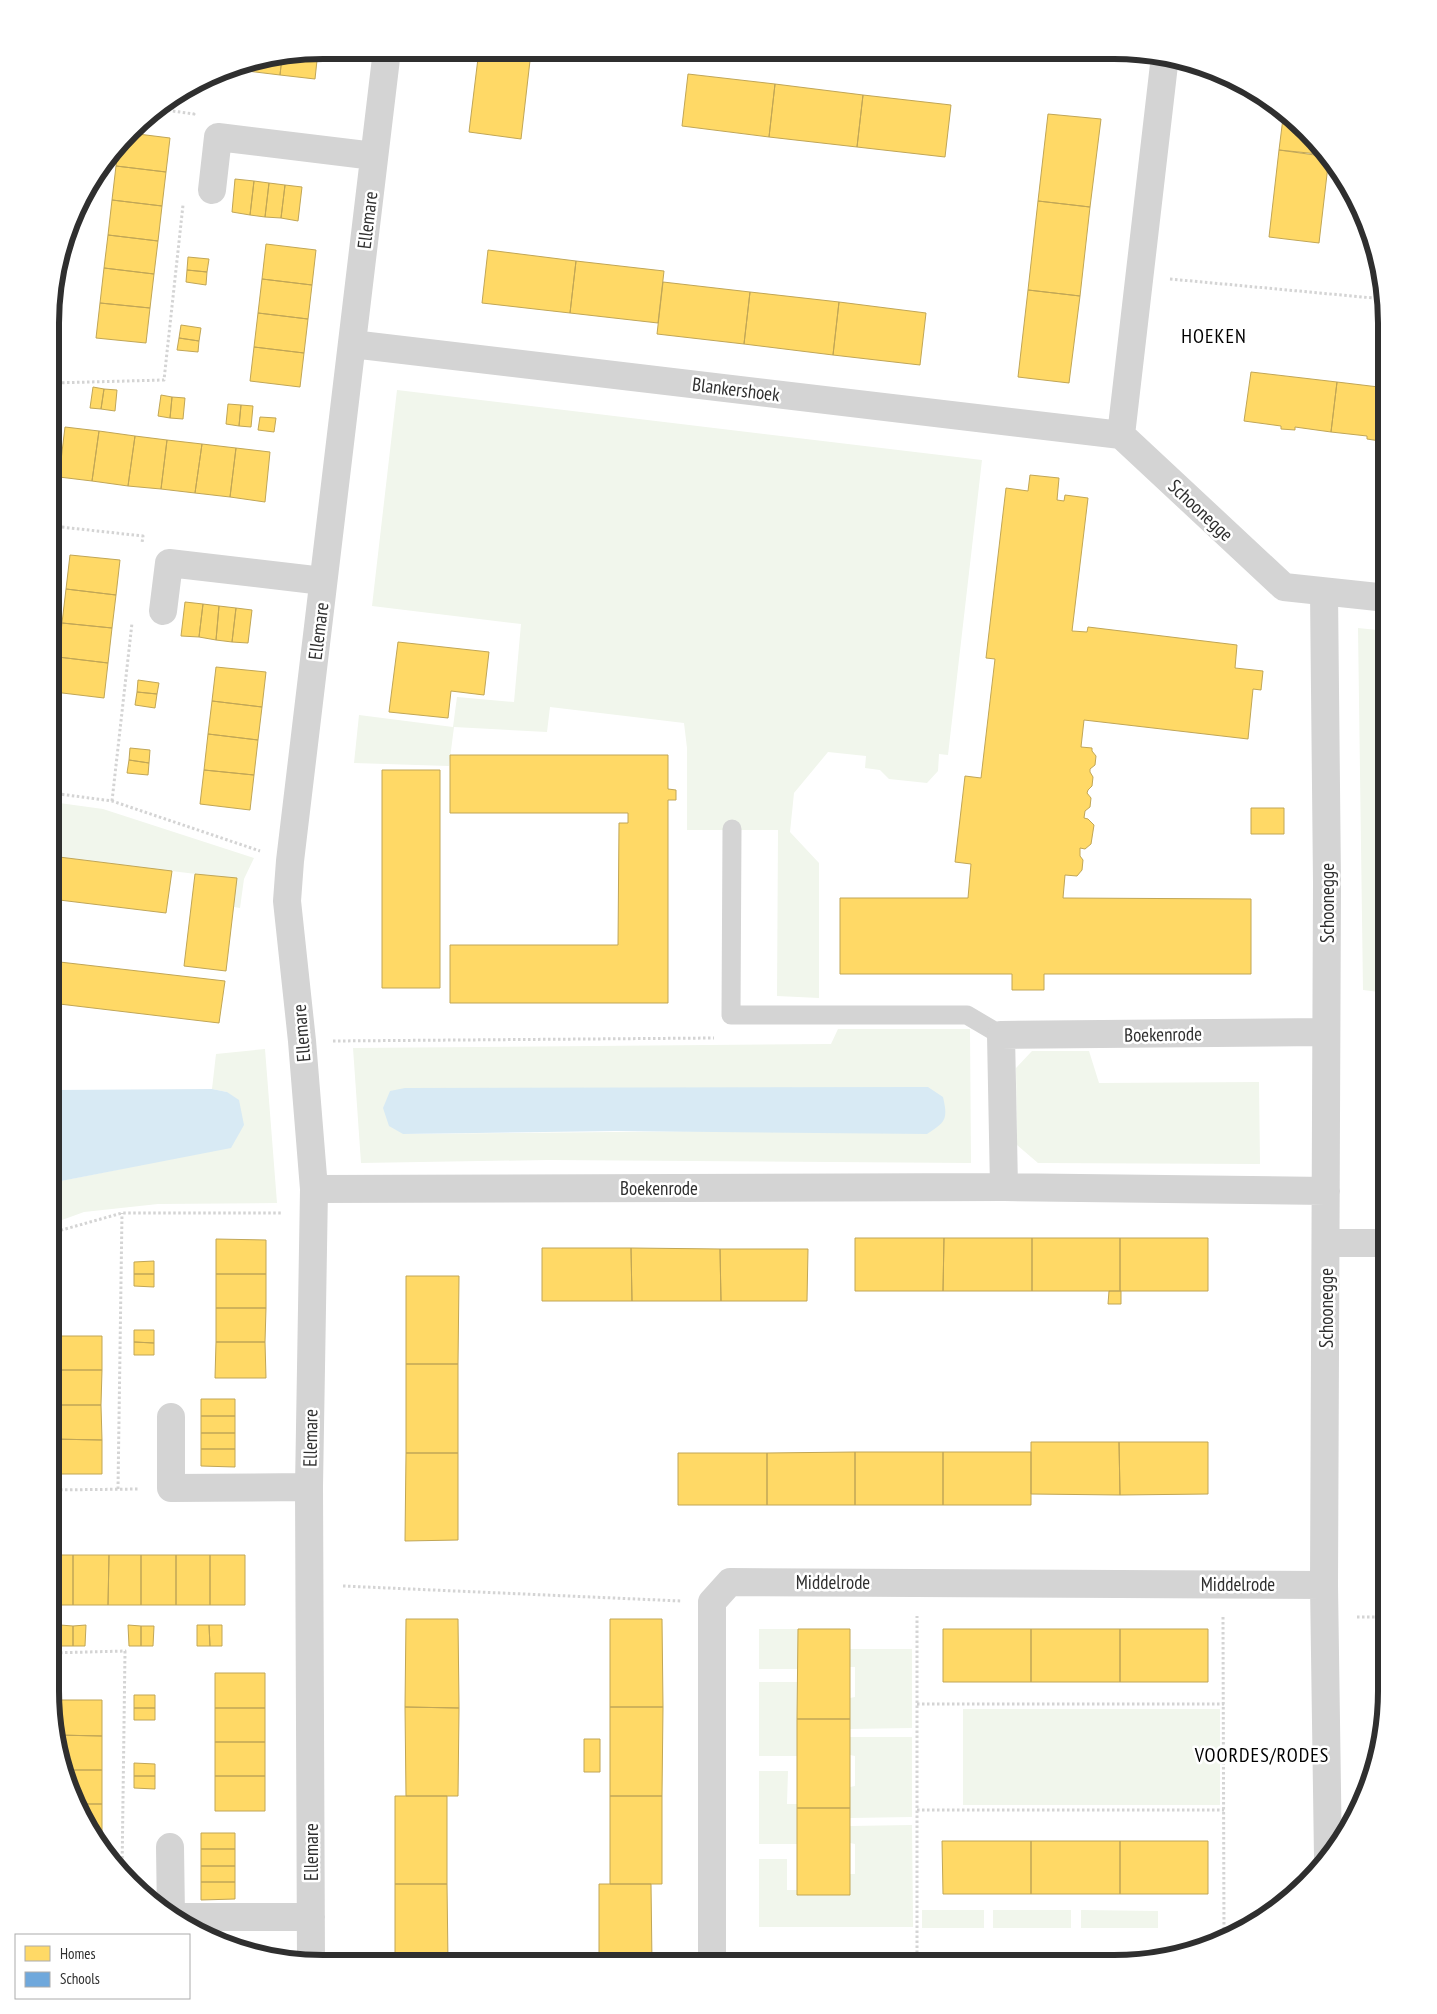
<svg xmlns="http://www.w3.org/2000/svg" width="1437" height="2014" font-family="'PT Sans Narrow',sans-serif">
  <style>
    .green { fill: #f1f6ec; fill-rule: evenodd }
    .water { fill: #d8eaf4 }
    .homes { fill: #ffd966; stroke: #c1a656 }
    .schools { fill: #6fa8dc; stroke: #5c84a8 }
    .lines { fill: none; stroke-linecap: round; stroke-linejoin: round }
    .path { stroke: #d4d4d4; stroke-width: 3; stroke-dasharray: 2.5 2.5; stroke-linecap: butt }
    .service { stroke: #d4d4d4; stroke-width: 19 }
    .minor { stroke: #d4d4d4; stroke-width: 28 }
    .labels { text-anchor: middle; stroke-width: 5; stroke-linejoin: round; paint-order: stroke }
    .street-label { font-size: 19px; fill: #2f2f2f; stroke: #fff }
    .neighbourhood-label { font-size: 20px; letter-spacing: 1px; fill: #000; stroke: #fff }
    .rim { fill: none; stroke: #2f2f2f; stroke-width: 6 }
  </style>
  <rect width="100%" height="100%" fill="#fff"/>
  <path class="green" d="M397,390L982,460L948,755L939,754L938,771L927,783L889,779L880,770L865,768L866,756L828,752L794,793L790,832L819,863V998L777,996L778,830H687V748L684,723L550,707L547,732L454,727L449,766L354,763L359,715L453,727L457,697L514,702L521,624L372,606Z
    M1358,628L1387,631V993L1363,990Z
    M52,802L103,809L254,858L244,879L240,908L234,907L236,879L51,856Z
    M838,1029H970L971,1163L548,1160L361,1163L353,1048L831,1044ZM405,1088L722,1131L403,1134Z
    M265,1049L277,1203L158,1204L84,1212L51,1224V1183L121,1169L227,1092L212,1089L216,1054Z
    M1032,1051H1089L1099,1083L1259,1082L1260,1164L1038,1163L1017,1145L1016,1068Z
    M759,1629H798V1669H759Z
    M850,1649H912V1728L850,1729V1698L855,1697V1667H850Z
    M759,1682H798V1756H759Z
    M963,1709H1220V1805H963Z
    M850,1737H912V1817L850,1818V1787L855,1786V1756L850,1755Z
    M759,1771H788L787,1804H797V1844H759Z
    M912,1825L913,1927H759V1859H787V1890H797V1895H850V1874H855V1844L850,1843V1826Z
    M922,1910H984V1928H922Z
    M993,1910H1071V1928H993Z
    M1081,1910L1158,1911V1928H1081Z"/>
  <path class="water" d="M928,1087L943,1097C948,1119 946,1122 927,1134L615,1131L403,1134L389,1126L383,1108L390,1091L405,1088Z
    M212,1089L227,1092L239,1100L244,1125L231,1148L51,1183V1090Z"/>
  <path class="homes" d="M479,50L531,52L521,139L469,132Z
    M318,51L315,79L280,75L282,57Z
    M282,57L280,75L247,71L248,62Z
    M248,62L247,71L228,68L235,65Z
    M688,74L775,84L769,137L682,126Z
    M775,84L863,95L857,147L769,137Z
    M863,95L951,105L945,157L857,147Z
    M1284,110L1320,143L1328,155L1279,150Z
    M1048,114L1101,119L1090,207L1038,201Z
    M130,133L170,138L166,172L116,166L119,147Z
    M1279,150L1329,157L1319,243L1269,237Z
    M116,166L166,172L162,206L112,200Z
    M235,179L254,181L250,215L232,212Z
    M254,181L269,183L265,217L250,215Z
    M269,183L285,185L281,218L265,217Z
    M285,185L302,187L298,221L281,218Z
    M112,200L162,206L158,241L108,235Z
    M1038,201L1090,207L1080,296L1028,290Z
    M108,235L158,241L154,274L104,268Z
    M266,244L316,250L312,285L262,279Z
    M488,250L576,261L570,313L482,303Z
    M188,257L209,259L207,272L187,270Z
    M576,261L664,271L658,323L570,313Z
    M104,268L154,274L150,308L100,303Z
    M187,270L207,272L206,285L186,282Z
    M262,279L312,285L308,319L258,313Z
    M663,282L750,292L744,344L657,334Z
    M53,284L63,286L61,298L52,297Z
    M1028,290L1080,296L1069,383L1018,377Z
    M750,292L839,302L833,355L744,344Z
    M52,297L61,298L60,310L52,309Z
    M839,302L926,313L920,365L833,355Z
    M100,303L150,308L146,343L96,338Z
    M258,313L308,319L304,353L254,347Z
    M181,325L201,328L199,341L179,338Z
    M179,338L199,341L198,352L177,350Z
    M254,347L304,353L300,387L250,381Z
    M1251,372L1337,382L1331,432L1295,427V430L1281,429V426L1244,421Z
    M1337,382L1387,388V438H1381L1380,441L1367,439V436L1331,432Z
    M93,387L104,389L101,409L90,408Z
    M104,389L117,390L115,411L101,409Z
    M161,395L172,397L170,418L158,416Z
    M172,397L185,398L183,419L170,418Z
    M228,404L241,405L239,426L226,424Z
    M241,405L253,406L251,427L239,426Z
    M260,417L276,418L274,432L258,430Z
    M65,427L99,431L92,481L59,477Z
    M99,431L135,436L128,486L92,481Z
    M135,436L167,440L161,489L128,486Z
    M167,440L202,444L195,493L161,489Z
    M202,444L236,448L230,497L195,493Z
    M236,448L270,452L265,502L230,497Z
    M1030,475L1059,478L1057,500L1064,501L1065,495L1088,498L1072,631L1087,632L1088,627L1237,645L1235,668L1263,671L1261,690L1253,689L1248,739L1084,720L1081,747L1092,748V751L1096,756L1095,765L1090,769V772L1093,777L1092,786L1088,790L1087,793L1091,798L1090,807L1085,811L1084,818L1088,819L1094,825L1091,844L1085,849L1080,848V856L1083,860L1082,870L1077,876L1065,875L1063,898L1251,899V974H1044V990H1012V974H840V898H968L971,864L955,862L965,776L981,778L995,659L986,658L1006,488L1028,491Z
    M70,555L120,560L116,595L66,589Z
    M66,589L116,595L112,628L62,623Z
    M185,602L203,604L199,637L181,636Z
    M203,604L219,606L216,640L199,637Z
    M219,606L236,608L232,642L216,640Z
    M236,608L252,610L248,643L232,642Z
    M62,623L112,628L108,663L58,657Z
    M398,642L489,652L484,695L451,691L448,718L389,712Z
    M58,657L108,663L104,698L54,692Z
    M216,667L266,672L262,707L212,701Z
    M138,680L159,683L157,694L137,692Z
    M137,692L157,694L155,708L135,705Z
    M212,701L262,707L258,740L208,734Z
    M208,734L258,740L254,775L204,770Z
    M130,748L150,750L149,763L129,760Z
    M450,755H668V789L676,790V800H668V1003H450V945H618L619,823H628V813H450Z
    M129,760L149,763L148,775L127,773Z
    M204,770L254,775L250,810L200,804Z
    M382,770H440V988H382Z
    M1251,808H1284V834H1251Z
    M51,856L172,871L166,913L51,899Z
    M195,874L237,878L226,971L184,966Z
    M51,961L225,981L219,1023L51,1003Z
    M855,1238H944L943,1291H855Z
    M944,1238H1032V1291H943Z
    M1032,1238H1120V1291H1032Z
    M1120,1238H1208V1291H1120Z
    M216,1239L266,1240V1274H216Z
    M542,1248H631L632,1301H542Z
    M631,1248L720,1249L721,1301H632Z
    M720,1249H808L807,1301H721Z
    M154,1261V1274H134V1262Z
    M134,1274H154V1287L134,1286Z
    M216,1274H266V1308H216Z
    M406,1276H459L458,1364H406Z
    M1109,1291H1121V1304H1108Z
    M216,1308H266L265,1342H216Z
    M134,1330H154V1343L134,1342Z
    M51,1336H102V1370H51Z
    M134,1342L154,1343V1355H134Z
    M216,1342H265L266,1378H215Z
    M406,1364H458V1453H406Z
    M51,1370H102L101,1405H51Z
    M201,1399H235V1416H201Z
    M51,1405H101L102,1440L51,1439Z
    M201,1416H235V1433H201Z
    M201,1433H235V1449H201Z
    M51,1439L102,1440V1474H52Z
    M1031,1442H1119L1120,1495L1031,1494Z
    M1119,1442H1208V1494L1120,1495Z
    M201,1449H235V1467L201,1466Z
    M855,1452V1505H767V1453Z
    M855,1452H943V1505H855Z
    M943,1452H1031V1505H943Z
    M406,1453H458V1540L405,1541Z
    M678,1453H767V1505H678Z
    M50,1555H73V1605H50Z
    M73,1555H109L108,1605H73Z
    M109,1555H141V1605H108Z
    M141,1555H176V1605H141Z
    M176,1555H210V1605H176Z
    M210,1555H245V1605H210Z
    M406,1619H458L459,1708L405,1707Z
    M610,1619H662L663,1707H610Z
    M60,1625L73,1626V1646H60Z
    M86,1625L85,1646H73V1626Z
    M128,1625L141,1626V1646H129Z
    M197,1625H209L210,1646H197Z
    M209,1625H222V1646H210Z
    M141,1626H154L153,1646H141Z
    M798,1629H850V1719H797Z
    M943,1629H1031V1682H943Z
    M1031,1629H1120V1682H1031Z
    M1120,1629H1208V1682H1120Z
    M215,1673H265V1708H215Z
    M134,1695H155V1708H134Z
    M52,1700H102V1736L56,1735Z
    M405,1707L459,1708L458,1796H406Z
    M610,1707H663L662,1796H610Z
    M134,1708H155V1720H134Z
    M215,1708H265V1742H215Z
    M797,1719H850V1808H797Z
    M56,1735L102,1736V1770H62L59,1762Z
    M584,1739H600V1772H584Z
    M215,1742H265V1776H215Z
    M134,1763L155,1764V1776H134Z
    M62,1770H102V1804H75Z
    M134,1776H155V1789L134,1788Z
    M215,1776H265V1811H215Z
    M395,1796H447V1884H395Z
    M610,1796H662V1884H610Z
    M75,1804H102V1838H95Z
    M797,1808H850V1895H797Z
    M201,1833H235V1849H201Z
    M942,1841H1031V1894H943Z
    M1031,1841H1120V1894H1031Z
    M1120,1841H1208V1894H1120Z
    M201,1849H235V1866H201Z
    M201,1866H235V1882H201Z
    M201,1882H235V1899L201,1900Z
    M395,1884H447L448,1962H395Z
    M599,1884H651L652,1963H599Z"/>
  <path class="schools" d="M1383,1000H1387V1015H1382Z"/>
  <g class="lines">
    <path class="path" d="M158,109L194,114L193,116
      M1170,279L1384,299
      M52,383L164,380L183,205
      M52,526L143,536L142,543
      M52,793L112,801L260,851
      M112,801L132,623
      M333,1041L714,1038
      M51,1233L122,1213H282
      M118,1489L122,1213
      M50,1490L140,1489
      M343,1586L681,1601
      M1223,1617L1224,1939
      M1357,1617H1386
      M50,1653L125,1651L122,1873
      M917,1704H1224
      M917,1810H1224
      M917,1963V1616"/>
    <path class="service" d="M732,829L731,1015H967L1001,1035"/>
    <path class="minor" d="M1165,56L1121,435L1284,587L1387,598
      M212,190L218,137L374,156
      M352,344L1121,435
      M1324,592L1327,883L1324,1585L1328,1858
      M163,611L169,563L323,581
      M1004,1187L1001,1035L1325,1032
      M314,1189L1004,1187L1326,1191
      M1326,1243H1387
      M171,1417V1488L309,1487
      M170,1847L171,1916
      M173,1917H311
      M311,1962L309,1487L314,1189L302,1041L287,901L290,861L387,50
      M712,1963V1602L730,1582L1324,1585"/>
  </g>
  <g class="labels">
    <g class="street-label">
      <text transform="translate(367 220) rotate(-83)" y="7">Ellemare</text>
      <text transform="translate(736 389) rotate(7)" y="7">Blankershoek</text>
      <text transform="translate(1201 510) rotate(43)" y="7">Schoonegge</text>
      <text transform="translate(318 631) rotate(-83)" y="7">Ellemare</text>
      <text transform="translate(1327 903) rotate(-90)" y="7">Schoonegge</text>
      <text transform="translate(301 1033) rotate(-95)" y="7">Ellemare</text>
      <text transform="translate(1163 1034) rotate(-1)" y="7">Boekenrode</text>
      <text x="659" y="1195">Boekenrode</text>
      <text transform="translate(1326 1308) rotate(-90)" y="7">Schoonegge</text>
      <text transform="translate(310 1438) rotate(-89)" y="7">Ellemare</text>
      <text x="833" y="1589">Middelrode</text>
      <text x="1238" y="1591">Middelrode</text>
      <text transform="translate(311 1852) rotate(-90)" y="7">Ellemare</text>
    </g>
    <g class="neighbourhood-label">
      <text x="1214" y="343">HOEKEN</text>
      <text x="1262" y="1762">VOORDES/RODES</text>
    </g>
  </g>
  <path d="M0 0H1437V2014H0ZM323 59H1114A264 264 0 0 1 1378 323V1691A264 264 0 0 1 1114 1955H323A264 264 0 0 1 59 1691V323A264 264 0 0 1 323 59Z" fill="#fff" fill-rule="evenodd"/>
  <path class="rim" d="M323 59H1114A264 264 0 0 1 1378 323V1691A264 264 0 0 1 1114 1955H323A264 264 0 0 1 59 1691V323A264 264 0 0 1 323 59Z"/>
  <rect x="15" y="1934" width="175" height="65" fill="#ffffff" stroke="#acacac"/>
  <rect x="25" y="1946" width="25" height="15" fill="#ffd966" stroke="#acacac"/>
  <text x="60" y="1959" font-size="15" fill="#2f2f2f">Homes</text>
  <rect x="25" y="1972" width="25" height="15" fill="#6fa8dc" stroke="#acacac"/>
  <text x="60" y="1984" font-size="15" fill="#2f2f2f">Schools</text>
</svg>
